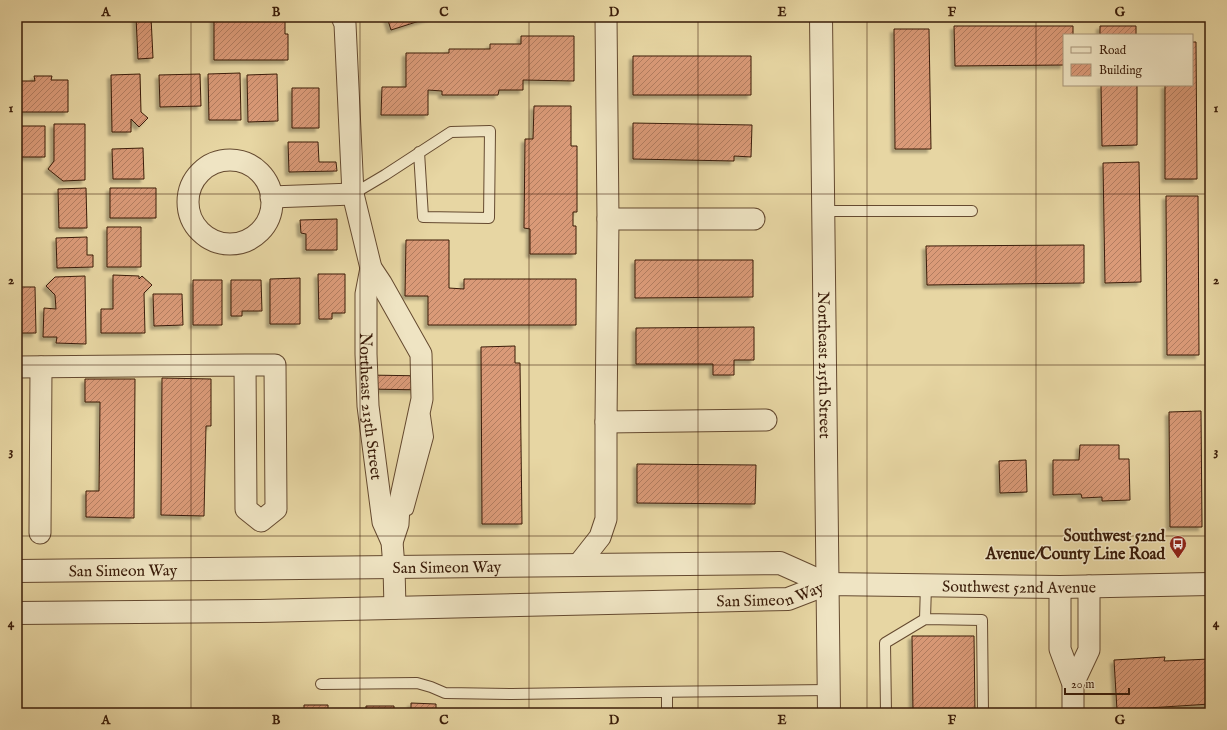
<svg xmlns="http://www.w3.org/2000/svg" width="1227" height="730" font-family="'IM FELL English',serif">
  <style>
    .building { fill: url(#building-hatch); stroke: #3a1c09; filter: url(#shadow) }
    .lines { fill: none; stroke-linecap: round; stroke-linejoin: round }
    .service-casing { stroke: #654a30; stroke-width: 12 }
    .minor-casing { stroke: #654a30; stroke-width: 23 }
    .tertiary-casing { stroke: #654a30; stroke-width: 24 }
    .service { stroke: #efe4c3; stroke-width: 10 }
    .minor { stroke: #efe4c3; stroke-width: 21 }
    .tertiary { stroke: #efe4c3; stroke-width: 22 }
    .grid { fill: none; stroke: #3a1c09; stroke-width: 1; stroke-opacity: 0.55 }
    .labels { text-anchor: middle; stroke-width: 3; stroke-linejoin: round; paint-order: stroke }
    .street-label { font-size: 16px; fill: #3a1c09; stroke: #efe4c3 }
    .poi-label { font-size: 16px; font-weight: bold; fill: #3a1c09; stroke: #efe4c3; text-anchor: end }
    .neatline { fill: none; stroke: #3a1c09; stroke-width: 1.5 }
    .grid-label { font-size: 13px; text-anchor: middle; font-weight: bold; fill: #3a1c09 }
  </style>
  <defs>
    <pattern id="building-hatch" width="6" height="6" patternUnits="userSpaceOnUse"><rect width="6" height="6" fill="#da9a78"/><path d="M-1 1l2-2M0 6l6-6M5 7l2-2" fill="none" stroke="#b27d61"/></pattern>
    <filter id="shadow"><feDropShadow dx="-3.5" dy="3.5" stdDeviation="1" flood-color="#0004"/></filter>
  </defs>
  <rect width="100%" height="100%" fill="#e7d6a3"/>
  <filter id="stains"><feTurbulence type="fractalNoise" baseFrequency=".005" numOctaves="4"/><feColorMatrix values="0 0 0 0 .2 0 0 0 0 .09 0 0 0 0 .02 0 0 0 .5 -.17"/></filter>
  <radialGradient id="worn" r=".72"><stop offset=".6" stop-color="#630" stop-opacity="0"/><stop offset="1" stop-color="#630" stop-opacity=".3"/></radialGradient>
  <path class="building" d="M136,17H151L153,58L138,59Z
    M214,17H285V34H288V60H214Z
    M387,17H432L391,30Z
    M954,26H1073V35H1064V65L955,66Z
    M1100,26H1136V35H1100Z
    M894,29H929L931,149H895Z
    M521,36H574V81L523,80V90H499L498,95H442V91L428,90V115H381L382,87H406V53H449V49H490V44H521Z
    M1192,42H1196L1197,179H1165V85H1192Z
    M633,56H751V95H633Z
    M240,73L241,120H209L208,74Z
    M140,74L141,112L148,118L139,127L131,119V132H112L111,75Z
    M200,74L201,106L160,107L159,75Z
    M277,74L278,121L248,122L247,75Z
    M34,76H52L51,80H68V112H17V100H19L18,81H35Z
    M1101,85H1137V145L1102,146Z
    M292,88H319V128H292Z
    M534,106H571V146H577V212H573V226H576V254H530V229L524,228L525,139H533Z
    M633,123L752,125L751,157L734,156V161L633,159Z
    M54,124H85V180L63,181L48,169L54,161Z
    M17,126H45V157H17Z
    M288,142H318L319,162H336L337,171L289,172Z
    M143,148L144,179H113L112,149Z
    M1139,162L1141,282L1105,283L1103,163Z
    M86,188L87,228H59L58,189Z
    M110,188H156V218H110Z
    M1166,196H1198L1199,355H1167Z
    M337,219V250H306V234L301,233L300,220Z
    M107,227H141V267H107Z
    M87,237V255H93V267L57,268L56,238Z
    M406,240H449V288L464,289V279H576V325H428V296H405Z
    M1084,245V283L927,285L926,246Z
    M635,260H753V297L635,298Z
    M318,274H345V313H332V319H319Z
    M113,275L139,276V279L142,276L152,285L144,293L145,333H101V309H113Z
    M85,276L86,344L56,343L57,337H43L44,308L56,309L55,295L46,286L55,277Z
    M300,278V324H270V279Z
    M193,280H222V325H193Z
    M231,280H261L262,311H242V316H231Z
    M17,287H35L36,333H17Z
    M153,294H182L183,325L154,326Z
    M754,327V360H734V375H713V364H636V328Z
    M515,346V363H520L522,524H482L481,347Z
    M367,375L427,376L426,390L367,389Z
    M162,378L211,379V426H206L204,516L161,515Z
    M85,379H135L134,518L86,517V491H99L100,402H85Z
    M1201,411L1202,527H1170L1169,412Z
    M1080,445H1119V459H1129L1130,500L1102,501V497L1082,498L1081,494L1053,495V460H1079Z
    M1026,460L1027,492L1000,493L999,461Z
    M637,464L756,465L755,504L637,503Z
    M912,636H974L975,713H913Z
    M1165,657L1164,661L1210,659V704L1117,710L1114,660Z
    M411,703L436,704V713H411Z
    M304,705H328V713H304Z
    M366,706H394V713H366Z
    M467,710H519V713H467Z"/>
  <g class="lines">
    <defs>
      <path id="service" d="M353,194L385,175L451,132L490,131L489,218L423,217L419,152
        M823,211H972
        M408,510L428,437L425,416
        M925,619L982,620L983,713
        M321,684L417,683L431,687L445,693L512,694L646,692L829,690
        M667,713V692
        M886,713L885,643L925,619L926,585"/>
      <g id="minor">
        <path d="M342,17L345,24L353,194L371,268L381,283L421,354L422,399L399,506L398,524L392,542"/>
        <path d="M606,17L608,219L606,422L766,420"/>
        <circle cx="230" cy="202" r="42"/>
        <path d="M271,197L353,194"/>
        <path d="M608,219H754"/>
        <path id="s1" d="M371,268L366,294V354L368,406L383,522L392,542L394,567L395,608"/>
        <path d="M17,367L245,365H275L276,509L261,521L246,509L245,365"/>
        <path d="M40,533L41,367"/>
        <path d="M578,565L600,537L606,519V422"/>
        <path d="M1060,587V649L1073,684V713"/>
        <path d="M1073,684L1089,650V586"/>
      </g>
      <g id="tertiary">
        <path id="s2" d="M821,17L829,713"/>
        <path id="s3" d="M17,571L780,563L827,584"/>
        <path id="s4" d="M17,613L260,611L788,599L827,584L1060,587L1210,584"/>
      </g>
    </defs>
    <use href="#service" class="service-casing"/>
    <use href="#minor" class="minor-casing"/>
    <use href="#tertiary" class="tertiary-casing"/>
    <use href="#service" class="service"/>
    <use href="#minor" class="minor"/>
    <use href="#tertiary" class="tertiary"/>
  </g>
  <path class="grid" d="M191,17V713M360,17V713M529,17V713M698,17V713M867,17V713M1036,17V713M17,194H1210M17,365H1210M17,536H1210"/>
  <defs>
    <symbol id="bus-pin" viewBox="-11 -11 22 30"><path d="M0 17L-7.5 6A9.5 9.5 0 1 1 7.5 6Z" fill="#8f2418" stroke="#efe4c3"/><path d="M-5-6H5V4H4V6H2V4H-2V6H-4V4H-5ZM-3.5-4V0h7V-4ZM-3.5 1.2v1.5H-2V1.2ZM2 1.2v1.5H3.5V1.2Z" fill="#fff"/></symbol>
  </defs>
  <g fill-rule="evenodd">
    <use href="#bus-pin" x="1168" y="534" width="20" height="27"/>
  </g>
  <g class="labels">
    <g class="street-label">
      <text dy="6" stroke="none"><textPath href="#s2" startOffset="348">Northeast 215th Street</textPath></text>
      <text dy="6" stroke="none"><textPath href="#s1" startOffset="139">Northeast 213th Street</textPath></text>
      <text dy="6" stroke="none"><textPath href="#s3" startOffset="430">San Simeon Way</textPath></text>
      <text dy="6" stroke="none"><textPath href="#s3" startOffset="106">San Simeon Way</textPath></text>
      <text dy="6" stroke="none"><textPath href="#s4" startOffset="1005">Southwest 52nd Avenue</textPath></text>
      <text dy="6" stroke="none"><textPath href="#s4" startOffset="754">San Simeon Way</textPath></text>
    </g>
    <g class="poi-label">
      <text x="1165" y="541">Southwest 52nd<tspan x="1165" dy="18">Avenue/County Line Road</tspan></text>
    </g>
  </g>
  <rect width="1227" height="730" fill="none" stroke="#e7d6a3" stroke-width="44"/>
  <rect x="1063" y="34" width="130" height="52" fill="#efe4c3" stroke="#a79479"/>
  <rect x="1071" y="47" width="20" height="6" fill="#efe4c3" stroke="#a79479"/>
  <text x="1099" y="54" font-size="12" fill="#3a1c09">Road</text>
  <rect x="1071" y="64" width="20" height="12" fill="url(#building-hatch)" stroke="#a79479"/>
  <text x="1099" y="74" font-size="12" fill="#3a1c09">Building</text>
  <path d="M1065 688v6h64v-6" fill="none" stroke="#3a1c09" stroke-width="2"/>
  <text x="1071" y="688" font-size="12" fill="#3a1c09" stroke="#efe4c3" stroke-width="3" paint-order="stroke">20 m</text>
  <rect x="22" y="22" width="1183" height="686" class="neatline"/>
  <g class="grid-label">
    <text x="106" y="16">A</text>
    <text x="276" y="16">B</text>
    <text x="444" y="16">C</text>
    <text x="614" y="16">D</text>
    <text x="782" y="16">E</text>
    <text x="952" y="16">F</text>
    <text x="1120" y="16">G</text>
    <text x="11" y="112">1</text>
    <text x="1216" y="112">1</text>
    <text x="11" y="284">2</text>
    <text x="1216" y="284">2</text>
    <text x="11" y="455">3</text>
    <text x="1216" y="455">3</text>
    <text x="11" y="627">4</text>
    <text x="1216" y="627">4</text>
    <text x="106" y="724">A</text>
    <text x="276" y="724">B</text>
    <text x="444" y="724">C</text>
    <text x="614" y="724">D</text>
    <text x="782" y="724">E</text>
    <text x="952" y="724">F</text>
    <text x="1120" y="724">G</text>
  </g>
  <rect width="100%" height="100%" filter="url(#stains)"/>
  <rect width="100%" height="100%" fill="url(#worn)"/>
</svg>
